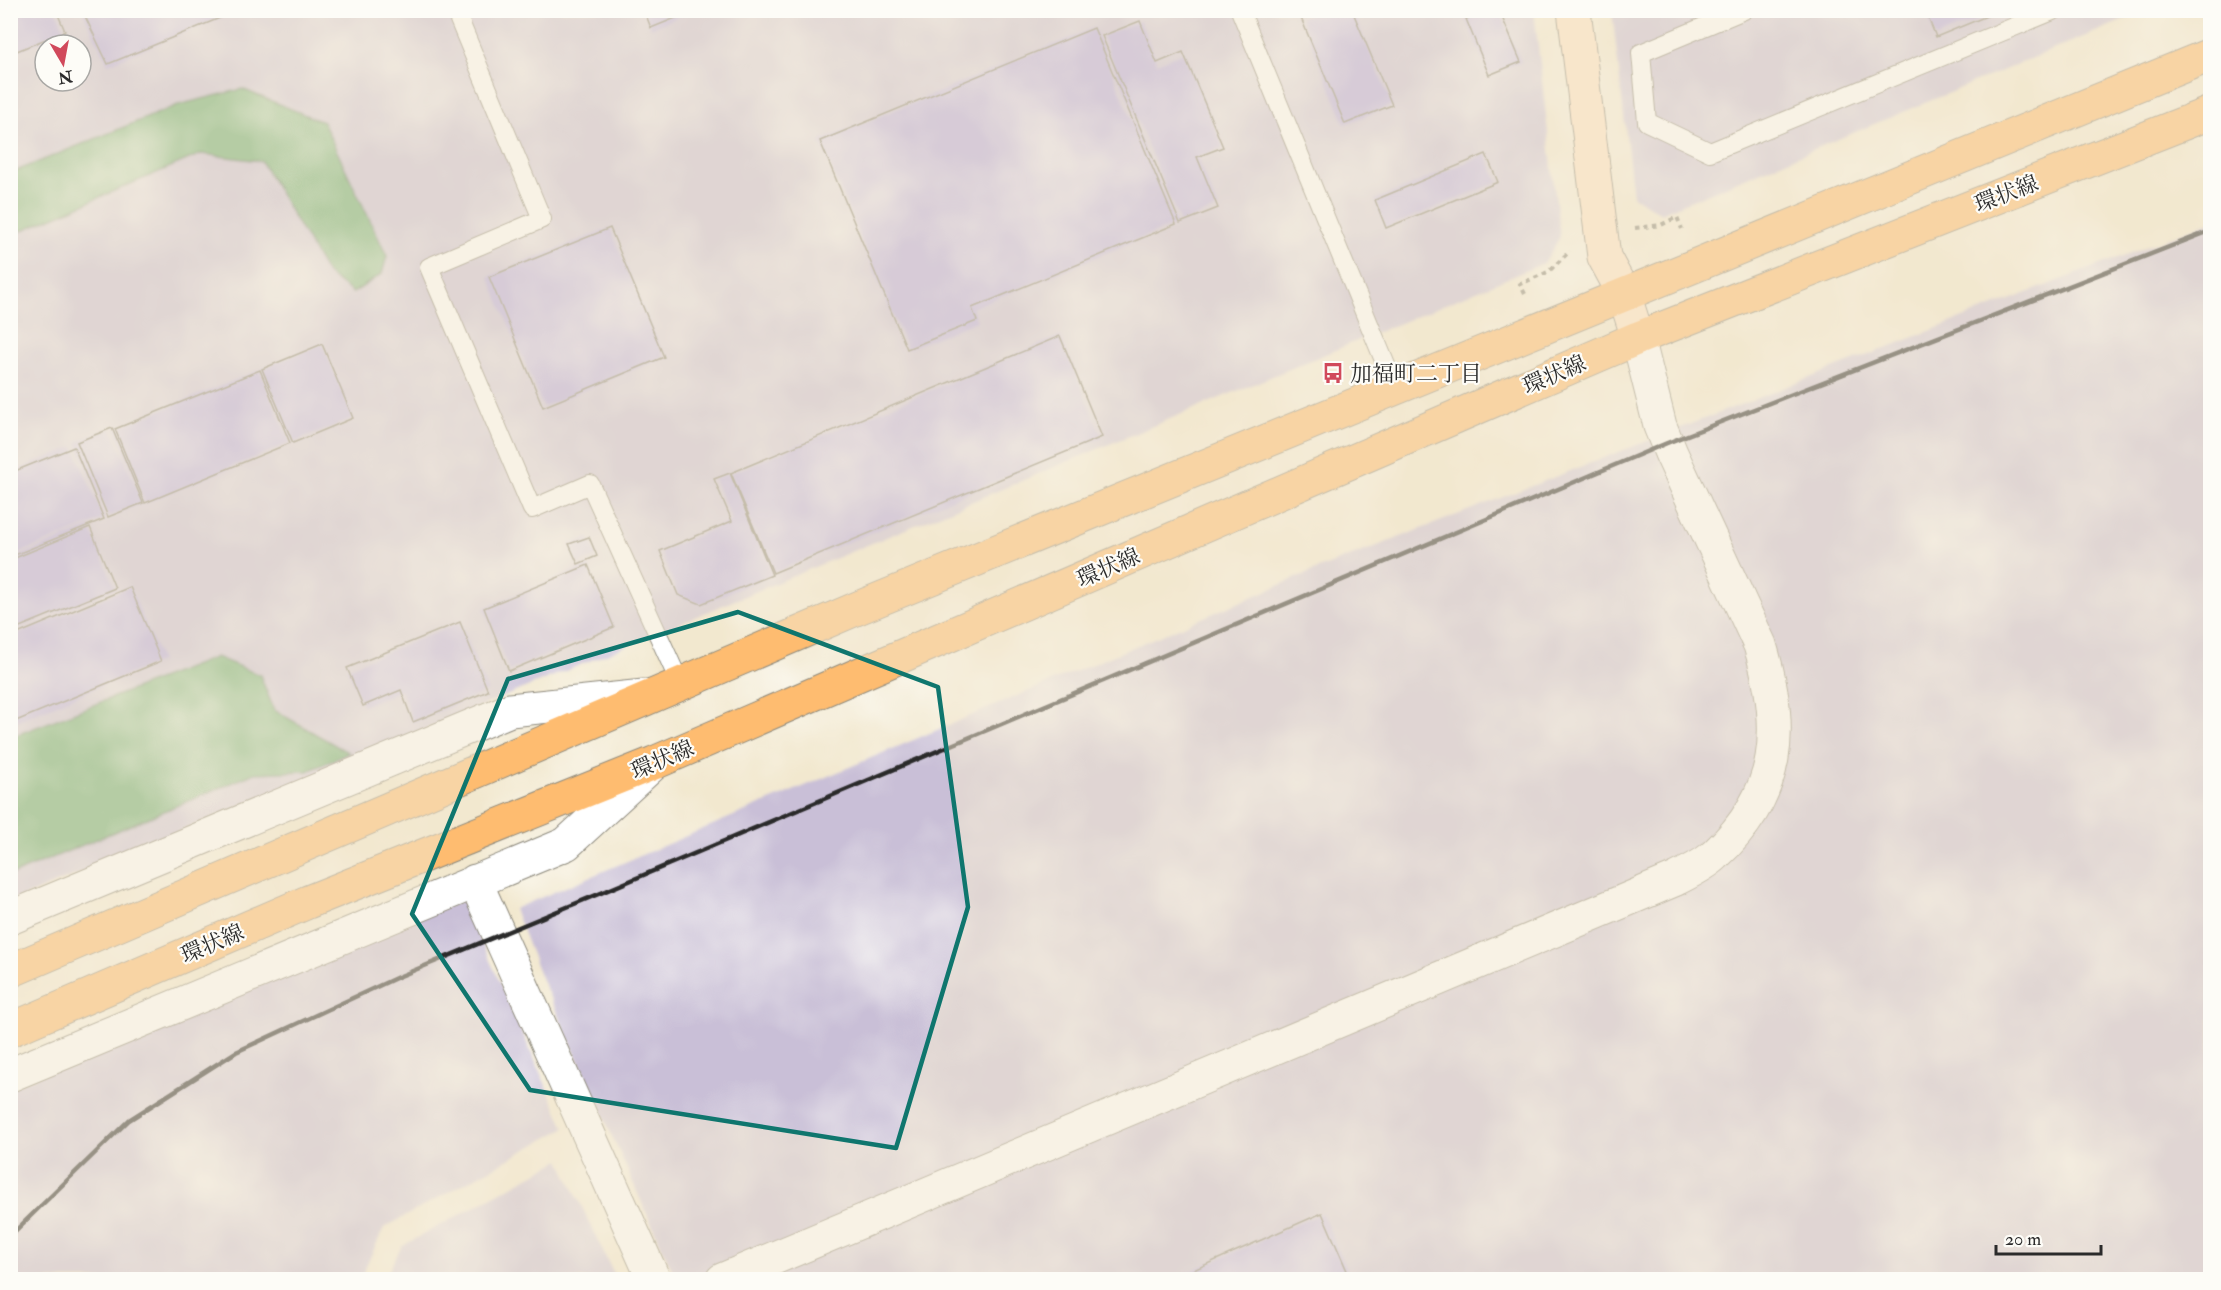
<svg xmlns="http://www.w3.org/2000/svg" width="2221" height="1290" font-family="'IM FELL Double Pica','Noto Serif JP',serif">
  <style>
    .industrial { fill: #c9bfd7; fill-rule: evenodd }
    .forest { fill: #6cac6f; stroke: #4c6c4d; stroke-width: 1.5 }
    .building { fill: #b5a9e0 }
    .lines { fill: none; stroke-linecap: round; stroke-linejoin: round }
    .lane-casing { stroke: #8e8a7d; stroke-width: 20 }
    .street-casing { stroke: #8e8a7d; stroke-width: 35 }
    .secondary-casing { stroke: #8e8a7d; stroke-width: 35 }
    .primary-casing { stroke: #8e8a7d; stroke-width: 35 }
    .path { stroke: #8e8a7d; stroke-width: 4; stroke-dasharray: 4.5 4.5; stroke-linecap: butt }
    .lane { stroke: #fff; stroke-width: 18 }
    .street { stroke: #fff; stroke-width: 33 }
    .secondary { stroke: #ffe4c6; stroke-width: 33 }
    .primary { stroke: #febc70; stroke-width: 33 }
    .rail { stroke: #2b2b2b; stroke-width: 4.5 }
    .marked { fill: none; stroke: #0f766e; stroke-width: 4.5; stroke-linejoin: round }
    .labels { text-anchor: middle; stroke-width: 4.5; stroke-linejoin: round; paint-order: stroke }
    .street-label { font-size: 22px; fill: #2b2b2b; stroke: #fdfcf7 }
    .poi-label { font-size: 22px; fill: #2b2b2b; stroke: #fdfcf7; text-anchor: start }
  </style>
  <rect width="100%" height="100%" fill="#fdfcf7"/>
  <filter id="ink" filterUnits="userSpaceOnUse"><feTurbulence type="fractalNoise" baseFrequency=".0167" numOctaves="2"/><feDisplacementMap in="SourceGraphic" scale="12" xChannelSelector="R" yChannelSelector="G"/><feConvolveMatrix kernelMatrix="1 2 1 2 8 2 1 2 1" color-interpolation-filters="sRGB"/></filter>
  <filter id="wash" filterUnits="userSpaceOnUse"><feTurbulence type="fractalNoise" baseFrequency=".008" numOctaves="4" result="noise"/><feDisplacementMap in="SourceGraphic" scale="24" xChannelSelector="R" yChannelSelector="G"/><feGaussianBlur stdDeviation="1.35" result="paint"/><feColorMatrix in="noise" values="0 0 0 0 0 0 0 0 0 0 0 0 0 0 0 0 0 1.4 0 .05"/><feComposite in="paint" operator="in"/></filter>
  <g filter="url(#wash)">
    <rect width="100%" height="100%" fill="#f2e8cf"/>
    <path class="industrial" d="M11,11H1534L1560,237L1544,263L11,902ZM45,45H81V81H45Z
      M1612,11H2146L1661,213L1633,196Z
      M2210,222V1279H676L540,975L514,909L1313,571Z
      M463,900L565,1128L384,1228L360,1279L11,1280V1087Z
      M560,1160L616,1279H384L402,1246Z"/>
    <path class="forest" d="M242,89L323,122L387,256L382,274L353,293L327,274L261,161L201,154L11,235V173L178,105Z
      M216,657L260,675L274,710L349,753L308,771L255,773L11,875V737Z"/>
    <g id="blocks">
      <path class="building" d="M10,10H56L65,31L17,51L10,35Z
        M82,10H237V11L108,64Z
        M644,10H693V11L651,28Z
        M1321,10H1352L1392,105L1345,124L1301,18Z
        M1487,10H1499L1521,62L1489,75L1466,19Z
        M1925,10H1999V11L1936,37Z
        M1140,21L1157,63L1183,52L1223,147L1197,157L1218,208L1180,223L1102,36Z
        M1094,28L1176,224L972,308L977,321L907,349L820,141Z
        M10,85L17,100L10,103Z
        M1486,154L1498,182L1386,228L1375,200Z
        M610,228L664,357L543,407L489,277Z
        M1060,336L1102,437L773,573L731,473Z
        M322,344L353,418L293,443L262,369Z
        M260,370L290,443L145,503L115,429Z
        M112,428L143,503L108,517L77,442Z
        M74,447L104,519L10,557V473Z
        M730,473L772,575L701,604L678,595L660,551L732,521L714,479Z
        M90,527L115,588L10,631V560Z
        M589,537L597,556L578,564L569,544Z
        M588,565L614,627L509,671L484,608Z
        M130,587L161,661L16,721L10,707V637Z
        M460,622L488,691L413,722L401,690L363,706L347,668Z
        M1322,1213L1351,1280H1171Z"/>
    </g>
  </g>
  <g filter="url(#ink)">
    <use href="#blocks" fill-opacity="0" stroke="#8e8a7d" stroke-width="1.5"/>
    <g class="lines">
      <defs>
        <path id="lane" d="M455,10L542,219L429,267L532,509L590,484L674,670
          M1240,10L1395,387
          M1744,10L1641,53L1647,122L1710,152L2055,10"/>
        <path id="street" d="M475,881L654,1280
          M10,918L510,710L644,696
          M10,1075L566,844L653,764
          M722,1280L1676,879C1689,872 1705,865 1715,855C1782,793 1785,728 1760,645L1671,453L1660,426L1638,338"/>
        <path id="secondary" d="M1574,10L1604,257L1624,294L1638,338"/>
        <path id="primary" d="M10,971L858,608L2210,55
          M10,1030L308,902L654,763L1638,338L2210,113"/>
      </defs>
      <use href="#lane" class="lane-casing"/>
      <use href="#street" class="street-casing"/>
      <use href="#secondary" class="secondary-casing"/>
      <use href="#primary" class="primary-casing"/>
      <path class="path" d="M1635,228L1661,225L1677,217L1682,229
        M1525,294L1520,284L1548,272L1570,251"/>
      <use href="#lane" class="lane"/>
      <use href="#street" class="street"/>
      <use href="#secondary" class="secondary"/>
      <use href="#primary" class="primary"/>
      <path class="rail" d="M10,1236L129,1120L236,1052L398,977L601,893L1667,443L2210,231"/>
    </g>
  </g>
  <path d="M0 0H2221V1290H0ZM738,612L938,687L968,907L896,1148L530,1090L412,914L508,679Z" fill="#f2e8cf" fill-opacity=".55" fill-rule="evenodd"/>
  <path class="marked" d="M738,612L938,687L968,907L896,1148L530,1090L412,914L508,679Z"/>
  <defs>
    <symbol id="bus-bare" viewBox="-9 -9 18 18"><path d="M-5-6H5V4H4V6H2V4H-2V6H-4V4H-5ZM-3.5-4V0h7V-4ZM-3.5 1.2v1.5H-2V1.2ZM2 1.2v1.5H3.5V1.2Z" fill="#d1495b" stroke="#fdfcf7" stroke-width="2.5" paint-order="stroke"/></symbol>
  </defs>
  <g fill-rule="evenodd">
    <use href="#bus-bare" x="1318" y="358" width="30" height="30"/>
  </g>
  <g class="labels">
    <g class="street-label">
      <text transform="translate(2006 193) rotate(-21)" y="8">環状線</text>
      <text transform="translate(1554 374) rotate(-23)" y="8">環状線</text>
      <text transform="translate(1108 567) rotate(-23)" y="8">環状線</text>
      <text transform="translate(662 759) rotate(-23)" y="8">環状線</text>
      <text transform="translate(212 943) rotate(-23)" y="8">環状線</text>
    </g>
    <g class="poi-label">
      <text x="1350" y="381">加福町二丁目</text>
    </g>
  </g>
  <rect width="2221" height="1290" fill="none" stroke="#fdfcf7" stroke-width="36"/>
  <g transform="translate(63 63) rotate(170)"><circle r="28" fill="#fdfcf7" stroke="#a9a8a5" stroke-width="1.5"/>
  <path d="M0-4.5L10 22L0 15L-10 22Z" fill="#d1495b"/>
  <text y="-9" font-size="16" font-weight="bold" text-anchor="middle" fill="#2b2b2b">N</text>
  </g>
  <path d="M1996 1245v9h105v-9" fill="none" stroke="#2b2b2b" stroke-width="3"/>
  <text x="2005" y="1245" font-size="18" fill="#2b2b2b" stroke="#fdfcf7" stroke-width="4.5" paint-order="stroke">20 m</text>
</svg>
